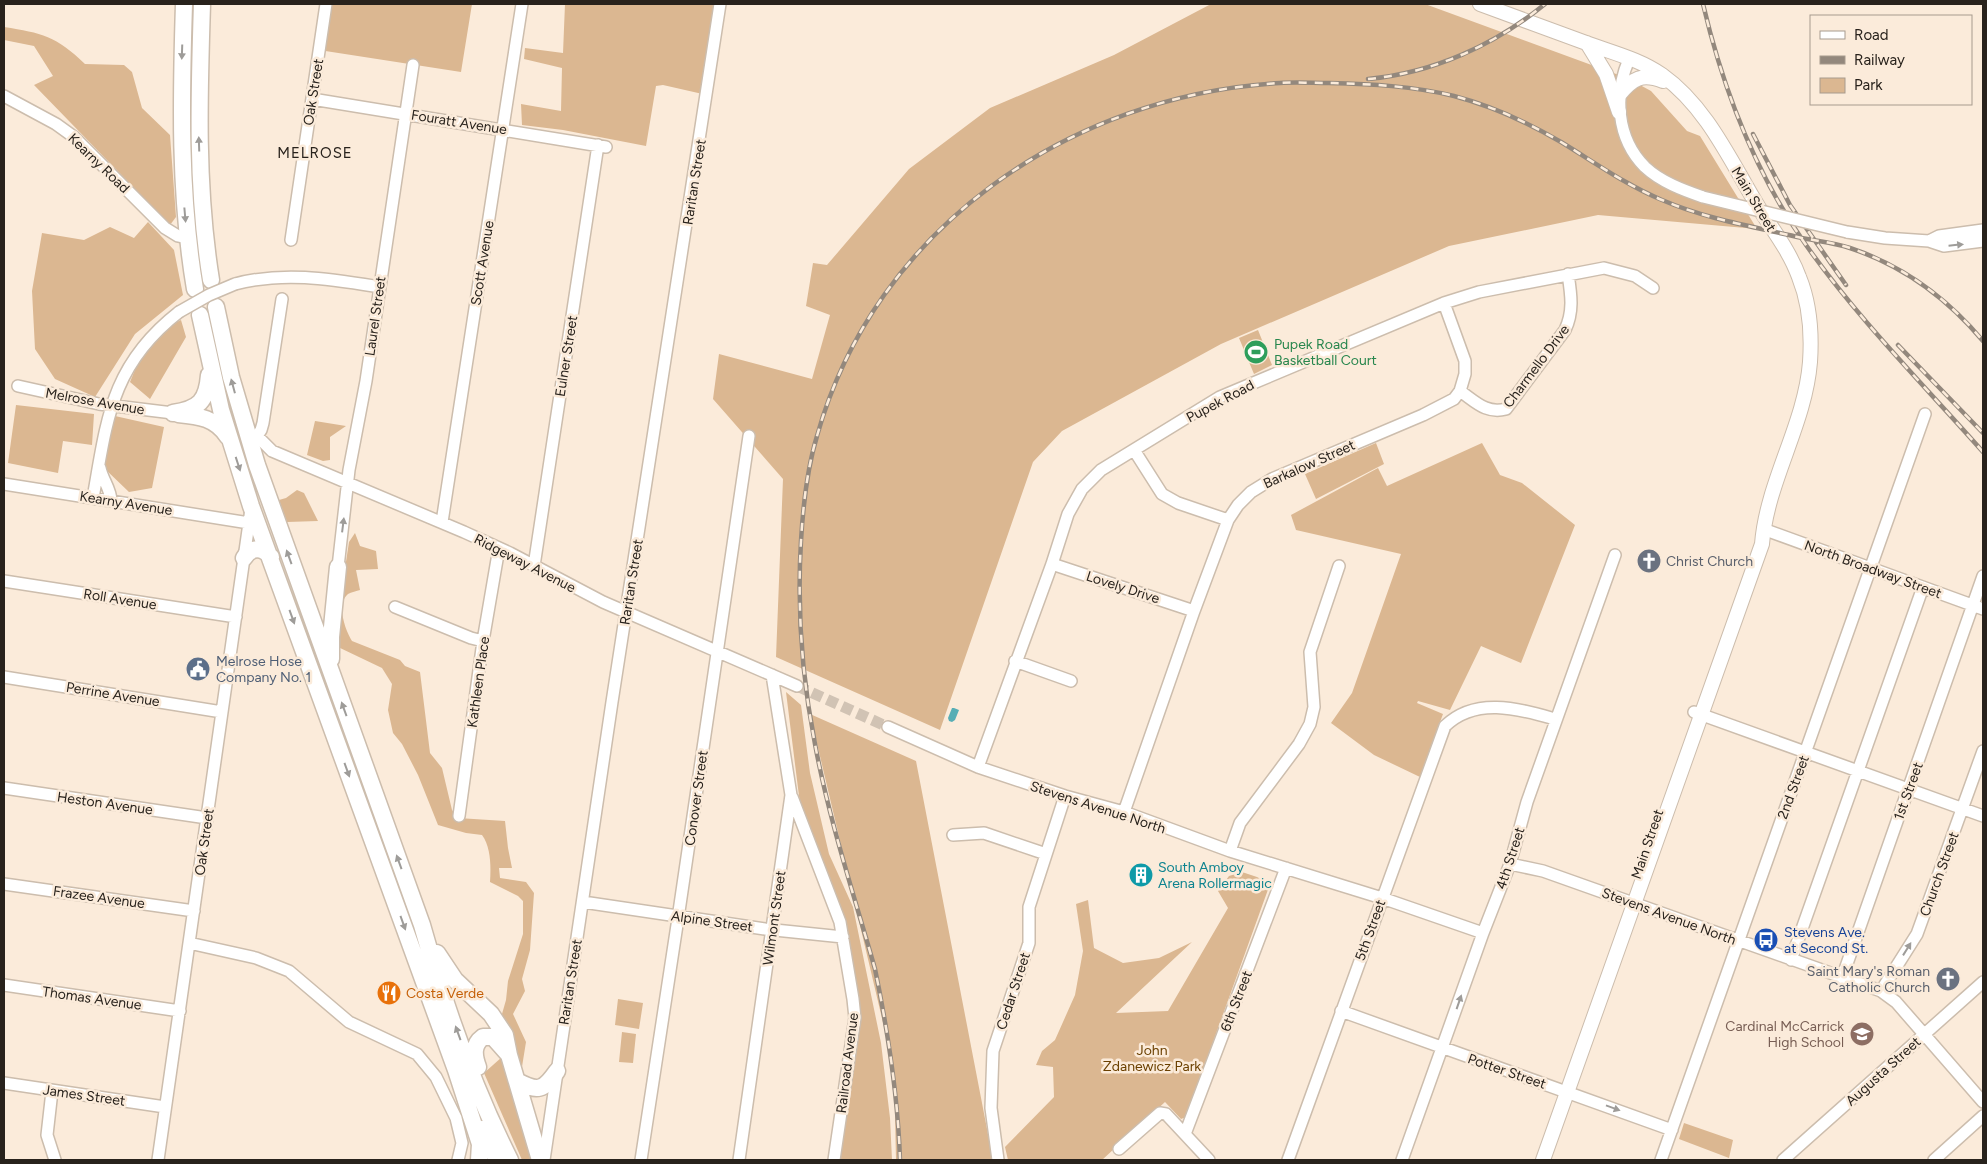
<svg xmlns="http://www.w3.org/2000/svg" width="1987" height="1164" font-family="Figtree,sans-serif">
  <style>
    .green { fill: #dbb791 }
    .water { fill: #57aeb5 }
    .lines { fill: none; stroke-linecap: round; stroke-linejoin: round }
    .minor-tunnel { stroke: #d1c3b4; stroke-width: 11; stroke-dasharray: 11 5.5; stroke-linecap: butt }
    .minor-casing { stroke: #ccbdad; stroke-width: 14 }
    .major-casing { stroke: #ccbdad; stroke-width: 16 }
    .highway-casing { stroke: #ccbdad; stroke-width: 19 }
    .minor { stroke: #fff; stroke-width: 11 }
    .major { stroke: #fff; stroke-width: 14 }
    .highway { stroke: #fff; stroke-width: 16 }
    .rail-casing { stroke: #93887d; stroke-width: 4.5 }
    .rail { stroke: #fbebda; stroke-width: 2.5; stroke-dasharray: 8; stroke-linecap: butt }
    .minor-bridge-casing { stroke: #ccbdad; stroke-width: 14; stroke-linecap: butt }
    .minor-bridge { stroke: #fff; stroke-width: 11 }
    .oneway { fill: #9e9c99 }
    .labels { text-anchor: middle; stroke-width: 5; stroke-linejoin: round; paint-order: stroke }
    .street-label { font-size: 14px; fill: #28221c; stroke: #fbebda }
    .leisure-label { font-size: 14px; fill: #27864d; stroke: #fbebda; text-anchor: start }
    .worship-label { font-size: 14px; fill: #5b616d; stroke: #fbebda; text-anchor: start }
    .service-label { font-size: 14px; fill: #4e5e75; stroke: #fbebda; text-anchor: start }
    .culture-label { font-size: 14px; fill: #0d838f; stroke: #fbebda; text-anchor: start }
    .transit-label { font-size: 14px; fill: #164399; stroke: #fbebda; text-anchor: start }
    .food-label { font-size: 14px; fill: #c56008; stroke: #fbebda; text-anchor: start }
    .education-label { font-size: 14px; fill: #785e54; stroke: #fbebda; text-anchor: end }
    .park-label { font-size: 14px; fill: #6b4000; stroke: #fbebda }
    .neighbourhood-label { font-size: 15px; letter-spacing: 1px; fill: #28221c; stroke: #fbebda }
  </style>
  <rect width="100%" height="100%" fill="#fbebda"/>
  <path class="green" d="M326,4H472L461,72L319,50Z
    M565,4H720L707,95L663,85L656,86L646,146L563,130L522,125L521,104L561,111L562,68L524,59L525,48L563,53Z
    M1211,4H1425L1627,78L1651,91L1687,131L1700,136L1757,229L1598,215L1449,246L1221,344L1062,431L1033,462L940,730L776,657L783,479L713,399L719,354L812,379L830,315L806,306L813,263L827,265L909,169L990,108L1114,55Z
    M4,27C42,33 56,36 85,64L124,65L132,72L142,108L170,135L176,217L170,225L34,85L53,76L34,46L4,40Z
    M148,222L174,250L183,295L135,334L95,397L55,379L35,349L32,291L42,233L84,240L110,227L134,238Z
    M181,320L186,337L150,399L130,382L149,335Z
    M1258,330L1272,365L1254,374L1239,338Z
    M16,405L94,414L92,445L63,441L58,473L8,463Z
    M115,416L164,427L152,488L129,492L104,468L103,440Z
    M315,421L346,426L330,437V460L323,461L307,455Z
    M1376,443L1384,464L1316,499L1305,474Z
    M1482,443L1500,475L1522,483L1575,525L1521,663L1481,646L1450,710L1418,701L1417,703L1443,714L1420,777L1374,755L1331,723L1352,693L1401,554L1296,530L1291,515L1378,468L1387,486Z
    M297,490L304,493L318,521L287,522L279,500L286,498Z
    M355,533L360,546L376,551L378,569L356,570L360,590C357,591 351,592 348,594C336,604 345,630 352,641L400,660L405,666L420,672L430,753L442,768L452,810L458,818L505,821L508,848L512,868H499L500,878L526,882L534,893L530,950L522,979L525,991L513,1014L526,1042L521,1073L502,1014L506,1000L508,981L523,934V901L518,896L490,882C491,867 491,847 482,835L466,833L438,825L418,775L402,744L393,733L388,710L392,684L382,668L338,647L342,588L349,542Z
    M786,692L801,705L810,773L829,854L853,907L881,1043L890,1118L892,1160H839L857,997L847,927L800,804Z
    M810,714L916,761L993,1160H896L894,1069Z
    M1242,872L1257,877L1270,884L1186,1117L1181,1119L1165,1102L1102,1160H1008L1005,1147L1054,1097L1053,1067L1036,1065L1042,1051L1055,1040L1075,995L1083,951L1076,904L1088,900L1094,948L1123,963L1159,958L1192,942L1116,1013L1168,1011L1228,908L1218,891L1229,876Z
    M618,999L643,1003L639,1029L615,1025Z
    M622,1032L636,1034L633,1063L619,1062Z
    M502,1057L535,1160H522L484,1073Z
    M1684,1123L1733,1140L1729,1158L1679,1139Z"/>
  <path class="water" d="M952,708H954L959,710L955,720L952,722L949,721L948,718Z"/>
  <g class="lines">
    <path class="minor-tunnel" d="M797,686L888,727"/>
    <defs>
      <path id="minor" d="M1629,59C1614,94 1616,138 1645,167C1661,182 1683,190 1703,197
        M4,96L56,124L74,137L165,228L178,236L187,238
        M312,99L606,147
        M1847,232L1885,238L1929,241L1944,246L1983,241
        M291,240L326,4
        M1929,241L1939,236L1983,230
        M235,284C284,271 330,279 380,287
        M282,299L263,423L261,430L257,436L272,451L464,532L510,553L603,602L797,686
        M18,386L99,404L173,413
        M1460,391C1476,402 1486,414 1506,409L1565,330C1574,311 1571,294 1568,274
        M1134,450L1162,494L1178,503L1228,520
        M100,468C102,479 111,489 111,501
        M4,484L249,523
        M93,498C107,419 111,365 179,312
        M442,522L522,4
        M1763,529L1983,609
        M1052,564L1194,611
        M534,566L598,145
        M338,567L349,470L366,381L413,65
        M4,581L236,617
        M395,607L471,638L483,641
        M1015,661L1071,681
        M4,677L222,712
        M1694,712L1983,816
        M888,727L978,767L1065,796L1124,812L1230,851L1382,898L1483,933
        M978,767L1052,564L1068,514L1082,489L1101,470L1220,397L1444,303L1479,292L1604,268L1635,276L1653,288
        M4,788L207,818
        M792,797L840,922L853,999L855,1018L834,1160
        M1124,812L1194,611L1228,520L1238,505L1251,492L1272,479L1423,415L1454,399L1460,391L1465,374V361L1444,303
        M459,816L483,641L499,548
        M953,835L984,833L1046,854
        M1230,851L1240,823L1299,744L1310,724L1314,707L1310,652L1339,566
        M1510,864L1543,871L1881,991L1896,1002L1983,1102
        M4,884L194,911
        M583,902L765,929L843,937
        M189,943L256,958L289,971L349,1022L417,1054L436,1077L456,1118L462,1143L458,1160
        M1791,960L1923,587
        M1842,978L1983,576
        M4,985L180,1011
        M1881,991L1917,934L1983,751
        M1341,1011L1672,1130
        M4,1083L165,1107
        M52,1091L47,1135L55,1160
        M1185,1134L1286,868
        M1119,1149L1160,1113L1166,1114L1209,1160
        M158,1160L251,509
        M544,1160L612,702L720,4
        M641,1160L677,925L749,436
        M739,1160L791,795L772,675
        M998,1160L991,1108L993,1051L1029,943V907L1065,796
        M1288,1160L1445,726C1476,696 1519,709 1555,719
        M1402,1160L1483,933L1510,864L1527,802L1615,555
        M1661,1160L1925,414
        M1783,1160L1983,982
        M1934,1160L1983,1116"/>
      <path id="major" d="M1480,4C1516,17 1553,31 1589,44C1614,53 1641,60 1662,75C1707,107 1731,162 1759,208C1773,230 1790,252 1799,277C1810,304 1812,333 1810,362C1805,425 1767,481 1762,544L1543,1160
        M1587,43L1606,74L1619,112
        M1619,95C1633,78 1642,73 1663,81"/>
      <path id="highway" d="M184,4C181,99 179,194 195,289
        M202,4C199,96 196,188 211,280
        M216,307L231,377L257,465L422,925C444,1003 473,1087 510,1160
        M200,315L221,410L251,506L456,1070L480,1144L479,1160
        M173,413C199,409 207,401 209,375
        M178,414C199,416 216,418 228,437
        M244,558C251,546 263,547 271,557
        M331,659V637L338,567
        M437,953L455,980L491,1014L505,1035L509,1055L540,1160
        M478,1067C474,1056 472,1045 483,1037H493L509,1055
        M517,1081C538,1092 543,1091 557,1071
        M482,1129L497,1160"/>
    </defs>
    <use href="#minor" class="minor-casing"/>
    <use href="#major" class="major-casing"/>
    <use href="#highway" class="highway-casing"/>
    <use href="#minor" class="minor"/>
    <use href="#major" class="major"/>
    <use href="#highway" class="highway"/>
    <defs>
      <path id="rail" d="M1703,4C1723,89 1755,173 1806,245C1858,319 1923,384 1983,452
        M1368,79C1433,73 1495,45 1545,4
        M1753,134L1790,205L1846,285
        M1898,345L1983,433
        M900,1160C898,1096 888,1032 875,969C854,895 829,820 815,744C802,678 797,608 801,541C803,506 807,469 817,436C875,228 1070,95 1280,83C1296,82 1313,83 1329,83C1371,84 1413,86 1454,96C1492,106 1527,122 1561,142C1594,162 1626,185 1662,200C1706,219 1755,227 1802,238C1818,241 1835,243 1850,248C1904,266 1947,298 1983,341"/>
    </defs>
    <use href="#rail" class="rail-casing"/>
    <use href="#rail" class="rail"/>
    <defs>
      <path id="minor-bridge" d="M1703,197L1847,232
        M179,312L209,295L235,284"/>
    </defs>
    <use href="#minor-bridge" class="minor-bridge-casing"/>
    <use href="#minor-bridge" class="minor-bridge"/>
  </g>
  <defs><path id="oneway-solid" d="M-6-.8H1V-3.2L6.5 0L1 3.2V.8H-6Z" transform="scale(1.25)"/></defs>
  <g class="oneway">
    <use href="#oneway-solid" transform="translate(182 52) rotate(92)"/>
    <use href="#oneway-solid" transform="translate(199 144) rotate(-92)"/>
    <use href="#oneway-solid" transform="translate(185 215) rotate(85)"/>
    <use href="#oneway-solid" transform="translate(1956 245) rotate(-6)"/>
    <use href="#oneway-solid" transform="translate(233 386) rotate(-105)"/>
    <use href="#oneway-solid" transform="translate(238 464) rotate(72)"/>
    <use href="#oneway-solid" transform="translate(343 525) rotate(-83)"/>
    <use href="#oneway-solid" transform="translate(289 557) rotate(-110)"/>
    <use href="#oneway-solid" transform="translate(292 617) rotate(70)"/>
    <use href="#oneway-solid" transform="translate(344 709) rotate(-110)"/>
    <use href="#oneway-solid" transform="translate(347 770) rotate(70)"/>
    <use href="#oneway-solid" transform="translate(399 862) rotate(-110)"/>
    <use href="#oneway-solid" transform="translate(403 923) rotate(70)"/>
    <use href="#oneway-solid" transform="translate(1907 949) rotate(-58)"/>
    <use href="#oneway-solid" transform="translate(1459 1002) rotate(-71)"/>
    <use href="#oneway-solid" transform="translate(458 1033) rotate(-110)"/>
    <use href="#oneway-solid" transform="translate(1613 1108) rotate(20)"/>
  </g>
  <defs>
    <symbol id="stadium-disc" viewBox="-11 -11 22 22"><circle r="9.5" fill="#2e9e5b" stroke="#fbebda"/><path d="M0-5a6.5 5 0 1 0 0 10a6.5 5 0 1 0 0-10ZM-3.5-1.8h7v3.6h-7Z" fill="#fff"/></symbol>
    <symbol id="church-disc" viewBox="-11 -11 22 22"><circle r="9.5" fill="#6b7280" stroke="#fbebda"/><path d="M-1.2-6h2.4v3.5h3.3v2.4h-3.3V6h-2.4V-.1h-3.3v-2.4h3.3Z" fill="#fff"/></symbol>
    <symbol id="civic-disc" viewBox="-11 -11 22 22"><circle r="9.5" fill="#5c6f8a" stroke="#fbebda"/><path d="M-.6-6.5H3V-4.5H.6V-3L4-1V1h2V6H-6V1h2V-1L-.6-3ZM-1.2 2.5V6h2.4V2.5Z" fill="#fff"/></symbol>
    <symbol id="building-disc" viewBox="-11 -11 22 22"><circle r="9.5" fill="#0f9aa8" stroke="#fbebda"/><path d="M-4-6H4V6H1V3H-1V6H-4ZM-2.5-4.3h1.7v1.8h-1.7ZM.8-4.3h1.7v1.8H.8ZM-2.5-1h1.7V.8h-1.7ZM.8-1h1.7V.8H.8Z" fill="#fff"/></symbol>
    <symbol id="bus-disc" viewBox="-11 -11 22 22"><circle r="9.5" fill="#1a4fb4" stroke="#fbebda"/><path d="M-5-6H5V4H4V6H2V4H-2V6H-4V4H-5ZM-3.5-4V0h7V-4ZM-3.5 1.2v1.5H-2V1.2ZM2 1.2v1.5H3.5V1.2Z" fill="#fff"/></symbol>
    <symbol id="restaurant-disc" viewBox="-11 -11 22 22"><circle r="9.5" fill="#e8710a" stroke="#fbebda"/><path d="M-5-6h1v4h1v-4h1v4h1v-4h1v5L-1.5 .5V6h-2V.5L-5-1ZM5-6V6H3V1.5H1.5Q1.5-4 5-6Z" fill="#fff"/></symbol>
    <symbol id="school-disc" viewBox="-11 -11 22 22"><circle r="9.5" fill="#8d6e63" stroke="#fbebda"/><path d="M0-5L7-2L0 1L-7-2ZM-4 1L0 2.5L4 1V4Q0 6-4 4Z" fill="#fff"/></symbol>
  </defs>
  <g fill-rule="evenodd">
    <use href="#stadium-disc" x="1242" y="338" width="28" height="28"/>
    <use href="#church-disc" x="1635" y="547" width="28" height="28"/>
    <use href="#civic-disc" x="184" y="655" width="28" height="28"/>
    <use href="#building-disc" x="1127" y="861" width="28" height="28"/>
    <use href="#bus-disc" x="1752" y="926" width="28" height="28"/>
    <use href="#church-disc" x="1934" y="965" width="28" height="28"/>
    <use href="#restaurant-disc" x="375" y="979" width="28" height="28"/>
    <use href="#school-disc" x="1848" y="1020" width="28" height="28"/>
  </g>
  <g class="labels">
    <g class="street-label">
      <text transform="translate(313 92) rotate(-81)" y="5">Oak Street</text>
      <text transform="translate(459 122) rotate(9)" y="5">Fouratt Avenue</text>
      <text transform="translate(99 163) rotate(44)" y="5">Kearny Road</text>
      <text transform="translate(694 182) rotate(-81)" y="5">Raritan Street</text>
      <text transform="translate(1754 199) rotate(59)" y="5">Main Street</text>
      <text transform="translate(482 263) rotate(-81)" y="5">Scott Avenue</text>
      <text transform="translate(375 316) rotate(-82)" y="5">Laurel Street</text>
      <text transform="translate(566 356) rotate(-81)" y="5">Eulner Street</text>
      <text transform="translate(1536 366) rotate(-53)" y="5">Charmello Drive</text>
      <text transform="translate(95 401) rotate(10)" y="5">Melrose Avenue</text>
      <text transform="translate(1220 401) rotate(-28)" y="5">Pupek Road</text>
      <text transform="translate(1309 464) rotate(-24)" y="5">Barkalow Street</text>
      <text transform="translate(126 503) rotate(9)" y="5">Kearny Avenue</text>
      <text transform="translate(525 563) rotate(27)" y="5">Ridgeway Avenue</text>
      <text transform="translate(1873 569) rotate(20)" y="5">North Broadway Street</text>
      <text transform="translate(631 582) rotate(-81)" y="5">Raritan Street</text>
      <text transform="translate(1123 587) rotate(18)" y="5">Lovely Drive</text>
      <text transform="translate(120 599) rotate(9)" y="5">Roll Avenue</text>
      <text transform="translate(478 682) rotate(-82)" y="5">Kathleen Place</text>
      <text transform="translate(113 694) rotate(9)" y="5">Perrine Avenue</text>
      <text transform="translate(1793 787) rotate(-70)" y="5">2nd Street</text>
      <text transform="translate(1908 791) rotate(-70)" y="5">1st Street</text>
      <text transform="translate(696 798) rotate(-82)" y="5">Conover Street</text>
      <text transform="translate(105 803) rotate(8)" y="5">Heston Avenue</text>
      <text transform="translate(1098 807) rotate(18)" y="5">Stevens Avenue North</text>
      <text transform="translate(204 842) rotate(-82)" y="5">Oak Street</text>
      <text transform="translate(1647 844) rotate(-71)" y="5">Main Street</text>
      <text transform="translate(1510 858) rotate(-72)" y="5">4th Street</text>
      <text transform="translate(1939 874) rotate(-70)" y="5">Church Street</text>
      <text transform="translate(99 897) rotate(8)" y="5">Frazee Avenue</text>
      <text transform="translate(1669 916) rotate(20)" y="5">Stevens Avenue North</text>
      <text transform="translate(774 918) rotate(-82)" y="5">Wilmont Street</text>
      <text transform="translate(712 921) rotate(8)" y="5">Alpine Street</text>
      <text transform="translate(1370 930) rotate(-70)" y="5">5th Street</text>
      <text transform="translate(570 982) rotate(-81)" y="5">Raritan Street</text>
      <text transform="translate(1013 991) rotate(-72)" y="5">Cedar Street</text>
      <text transform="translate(92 998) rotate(8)" y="5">Thomas Avenue</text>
      <text transform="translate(1236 1001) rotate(-69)" y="5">6th Street</text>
      <text transform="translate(847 1063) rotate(-83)" y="5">Railroad Avenue</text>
      <text transform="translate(1507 1071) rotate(19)" y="5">Potter Street</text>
      <text transform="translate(1883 1071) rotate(-42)" y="5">Augusta Street</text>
      <text transform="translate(84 1095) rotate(8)" y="5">James Street</text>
    </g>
    <g class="leisure-label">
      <text x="1274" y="349">Pupek Road<tspan x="1274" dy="16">Basketball Court</tspan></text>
    </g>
    <g class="worship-label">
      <text x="1666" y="566">Christ Church</text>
      <text x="1930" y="976" text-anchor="end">Saint Mary's Roman<tspan x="1930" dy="16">Catholic Church</tspan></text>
    </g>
    <g class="service-label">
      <text x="216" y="666">Melrose Hose<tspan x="216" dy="16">Company No. 1</tspan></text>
    </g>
    <g class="culture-label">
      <text x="1158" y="872">South Amboy<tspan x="1158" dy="16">Arena Rollermagic</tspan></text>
    </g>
    <g class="transit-label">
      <text x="1784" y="937">Stevens Ave.<tspan x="1784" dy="16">at Second St.</tspan></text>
    </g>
    <g class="food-label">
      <text x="406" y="998">Costa Verde</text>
    </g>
    <g class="education-label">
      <text x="1844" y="1031">Cardinal McCarrick<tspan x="1844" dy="16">High School</tspan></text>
    </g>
    <g class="park-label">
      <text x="1152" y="1055">John<tspan x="1152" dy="16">Zdanewicz Park</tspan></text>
    </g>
    <g class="neighbourhood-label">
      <text x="315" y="158">MELROSE</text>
    </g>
  </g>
  <rect width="1987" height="1164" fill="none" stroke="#28221c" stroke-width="10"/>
  <rect x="1810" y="15" width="162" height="90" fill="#fbebda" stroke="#a79b8e"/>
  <rect x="1820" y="31" width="25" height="8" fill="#ffffff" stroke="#a79b8e"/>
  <text x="1854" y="40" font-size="15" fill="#28221c">Road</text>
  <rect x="1820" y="56" width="25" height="8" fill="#93887d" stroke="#a79b8e"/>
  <text x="1854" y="65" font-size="15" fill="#28221c">Railway</text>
  <rect x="1820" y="78" width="25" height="15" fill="#dbb791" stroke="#a79b8e"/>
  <text x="1854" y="90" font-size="15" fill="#28221c">Park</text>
</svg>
